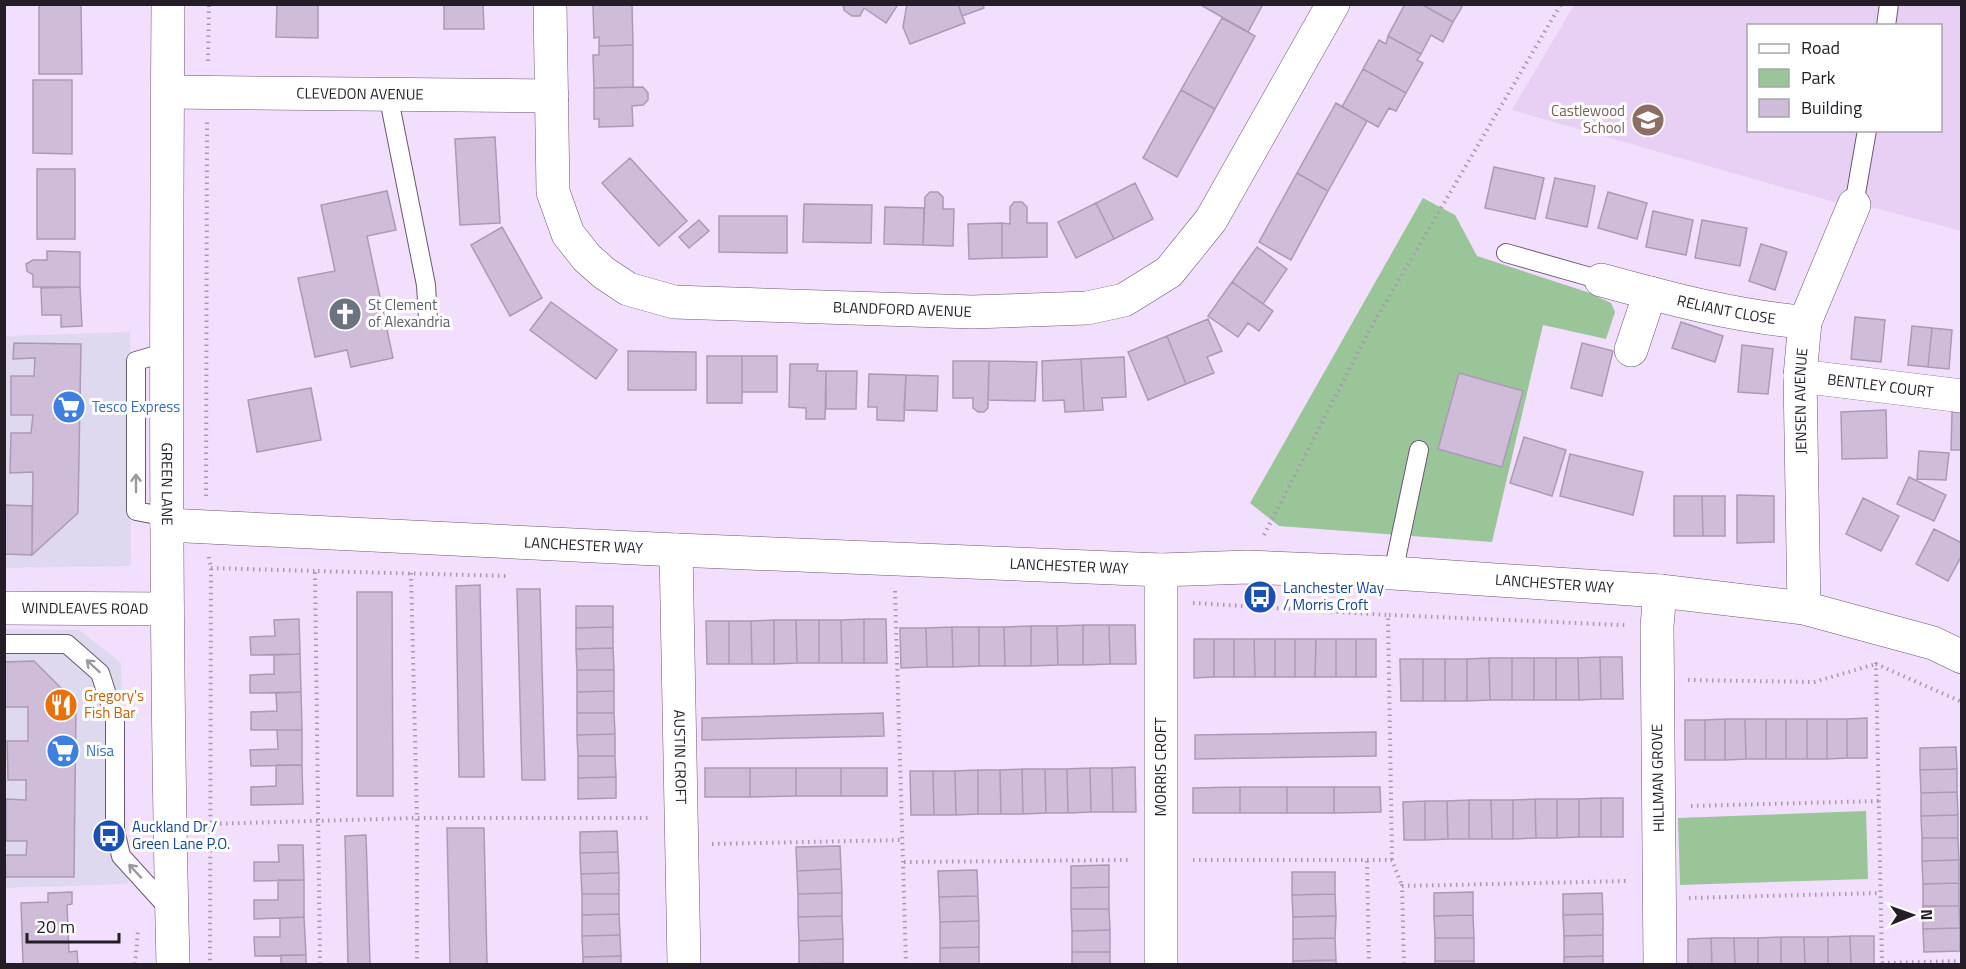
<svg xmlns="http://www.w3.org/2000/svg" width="1966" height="969" font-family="'Titillium Web',sans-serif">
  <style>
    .commercial { fill: #dfd9ef }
    .built { fill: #e8d0f5; fill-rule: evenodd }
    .green { fill: #99c599 }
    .building { fill: #cfbcd9; stroke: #ac99b6; stroke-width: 1.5 }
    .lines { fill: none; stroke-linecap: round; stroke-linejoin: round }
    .service-casing { stroke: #695973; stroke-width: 20 }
    .minor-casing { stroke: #695973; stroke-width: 34 }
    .tertiary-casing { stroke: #695973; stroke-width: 34 }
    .path { stroke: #a899b1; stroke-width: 4; stroke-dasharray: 1.5 4.5; stroke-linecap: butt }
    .service { stroke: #fff; stroke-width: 18 }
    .minor { stroke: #fff; stroke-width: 33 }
    .tertiary { stroke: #fff; stroke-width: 33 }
    .oneway { stroke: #9c999e }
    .labels { text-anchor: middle; stroke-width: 6; stroke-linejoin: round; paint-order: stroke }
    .street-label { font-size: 15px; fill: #241d28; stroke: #fff }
    .education-label { font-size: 15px; fill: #785e54; stroke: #fff; text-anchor: end }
    .worship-label { font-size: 15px; fill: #5b616d; stroke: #fff; text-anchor: start }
    .shop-label { font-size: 15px; fill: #366cbe; stroke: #fff; text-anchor: start }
    .transit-label { font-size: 15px; fill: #164399; stroke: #fff; text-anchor: start }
    .food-label { font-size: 15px; fill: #c56008; stroke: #fff; text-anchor: start }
  </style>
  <rect width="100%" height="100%" fill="#f2defd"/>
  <path class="commercial" d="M130,332L131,566L5,568L4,336Z
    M4,629L79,630L121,663L128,884L5,888Z"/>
  <path class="built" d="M1574,5H1961V231L1879,209L1831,201L1512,110ZM1748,26H1940V130H1748Z"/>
  <path class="green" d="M1423,198L1455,215L1477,256L1587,292L1611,303L1615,312L1606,339L1543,325L1492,542L1279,526L1250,503Z
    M1866,811L1868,879L1680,885L1678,818Z"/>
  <path class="building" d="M39,4H81L82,74H39Z
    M277,4H318V38L276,37Z
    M444,4H483L484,29H444Z
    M632,4L633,45L599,46V37L594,38L593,5Z
    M843,4H896L897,6L886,23L864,8L860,16H852L844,10Z
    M907,4H958L965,23L910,44L903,27Z
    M958,4H983L984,8L962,16Z
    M1199,4H1263L1248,32Z
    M1405,4H1421L1453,22L1443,42L1431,35L1421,54L1388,36Z
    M1421,4H1458L1462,7L1453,22Z
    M1222,18L1255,36L1215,109L1181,90Z
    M1388,36L1421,54L1417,60L1423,63L1406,93L1363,69L1379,40L1386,44Z
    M633,45V87L594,88L593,55H599V46Z
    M1363,69L1406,93L1396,111L1389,108L1378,127L1342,107Z
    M33,80H72V154L33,153Z
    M643,87L648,93V100L643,105L632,106L633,126L599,127V119H594V88Z
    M1181,90L1215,109L1177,177L1143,158Z
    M1336,103L1367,121L1328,191L1297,173Z
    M495,137L500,223L460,225L455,139Z
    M630,158L687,221L659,246L602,183Z
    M1494,167L1544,178L1535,219L1485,208Z
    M37,169H75V239H37Z
    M1297,173L1328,191L1291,260L1259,242Z
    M1555,178L1595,186L1587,227L1546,218Z
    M1135,183L1153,219L1114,239L1096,203Z
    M387,191L396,230L367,236L393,358L351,367L347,350L315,357L298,278L335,271L321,205Z
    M930,192H938L943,197V209H954L953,246L923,245L925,197Z
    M1608,192L1647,203L1637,239L1598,228Z
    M1014,202H1022L1027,207V223H1047V257L1002,258V223L1010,224V207Z
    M1096,203L1114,239L1076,258L1058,222Z
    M804,204L872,205L871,243L803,242Z
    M885,207L924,208L923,245L884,244Z
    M1653,211L1693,220L1686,255L1646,247Z
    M719,216H787V253L719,252Z
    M699,220L709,231L689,248L679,237Z
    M1702,220L1747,228L1740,266L1695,258Z
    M1002,223V258L969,259L968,224Z
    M502,227L542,298L510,316L471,245Z
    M1761,244L1787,252L1775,290L1749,281Z
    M1257,247L1287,269L1263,304L1232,282Z
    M47,251L80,252V287H33V275L27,271L26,264L33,260H47Z
    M1232,282L1273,311L1259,331L1248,323L1238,337L1208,316Z
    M80,287L82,326L61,327V315H42L41,288Z
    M551,302L617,350L596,379L530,330Z
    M1855,317L1885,320L1881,362L1851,359Z
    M1208,319L1222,351L1207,357L1214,373L1186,384L1167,336Z
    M1681,322L1723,336L1715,362L1672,348Z
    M1912,326L1932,328L1928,367L1908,365Z
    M1932,328L1952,330L1949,369L1928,367Z
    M1167,336L1186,384L1148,400L1128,352Z
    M14,343L81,344L78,513L32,555L33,472L10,473L11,433H31L33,415H11V376H34L35,358L13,359Z
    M1582,343L1613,351L1602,396L1571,388Z
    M1742,345L1773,349L1768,394L1738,392Z
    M628,351L696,352V390H628Z
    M707,356H742V403H707Z
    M742,356H777V392H742Z
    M1124,357L1126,397L1102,398L1103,410L1084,411L1081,359Z
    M1081,359L1084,411L1065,412L1064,400L1043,401L1042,361Z
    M953,361H989L988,408L984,412H978L973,408V398H953Z
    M989,361L1037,362L1035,401L988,400Z
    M790,364H818L817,371H826L825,419H806V408L789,407Z
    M826,371H857L856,409H826Z
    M1459,373L1523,391L1502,467L1438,449Z
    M869,374L906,375L904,421L877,420V407H868Z
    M906,375L938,376L937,411L904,410Z
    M311,388L321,440L257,452L248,400Z
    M1886,410L1887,458L1842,459L1841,412Z
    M1952,412H1962V450H1951Z
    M1524,437L1566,450L1552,496L1510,483Z
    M1919,451L1949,453L1946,480L1917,479Z
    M1570,454L1643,472L1633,515L1560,496Z
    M1909,477L1946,495L1934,521L1897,504Z
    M1737,495L1774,496V542L1737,543Z
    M1674,496H1702L1703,536H1674Z
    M1702,496H1725V536H1703Z
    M1863,498L1899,516L1881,551L1846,534Z
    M4,505L32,506V555L4,554Z
    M1934,529L1962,543V555L1948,581L1916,564Z
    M480,585L484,777H459L456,586Z
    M517,589H540L545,780H522Z
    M357,592H392L393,796H357Z
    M576,606H613V627L576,628Z
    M299,619L300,654L251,655L250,637L275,636L274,620Z
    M864,619H886L887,663H864Z
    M864,619V663H842L841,620Z
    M774,620H796L797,663L774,664Z
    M774,620V664H752L751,621Z
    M796,620H819V663H797Z
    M819,620H841L842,663H819Z
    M706,621H729V664H707Z
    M729,621H751L752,664H729Z
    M1083,625H1109L1110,664L1083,665Z
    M1083,625V665H1058L1057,626Z
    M1109,625H1135L1136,664H1110Z
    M1031,626H1057L1058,665L1031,666Z
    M1031,626V666H1005L1004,627Z
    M613,627V648L576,649V628Z
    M952,627H979V666L953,667Z
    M952,627L953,667H927L926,628Z
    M979,627H1004L1005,666H979Z
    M900,628H926L927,667L901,668Z
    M1194,639H1214V677L1194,678Z
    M1214,639H1234V677H1214Z
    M1234,639H1254L1255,677H1234Z
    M1254,639H1275V677H1255Z
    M1275,639H1295V677H1275Z
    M1295,639H1316L1315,677H1295Z
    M1316,639H1336V677H1315Z
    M1336,639H1356V677H1336Z
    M1356,639H1376V677H1356Z
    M613,648L614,670H577L576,649Z
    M300,654L301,692L250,693V675L274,674V655Z
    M1600,657H1622L1623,699H1601Z
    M1600,657L1601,699L1579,700L1578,658Z
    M1489,658H1512V700H1490Z
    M1489,658L1490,700L1467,701V659Z
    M1512,658H1534V700H1512Z
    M1534,658H1556V700H1534Z
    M1556,658H1578L1579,700H1556Z
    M1400,659H1423V701H1401Z
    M1423,659H1445V701H1423Z
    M1445,659H1467V701H1445Z
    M34,661L76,703L74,877H6L5,855H26L27,841H6V799L26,800V780H8L7,741H28V707H4V662Z
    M577,670H614V691L577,692Z
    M614,691V713H577V692Z
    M301,692L302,730H251V712L277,711L276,693Z
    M577,713H614L615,734L577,735Z
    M883,713L884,736L702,740V718Z
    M1867,718V758H1847V719Z
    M1725,719H1745L1746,759L1725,760Z
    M1725,719V760H1705V720Z
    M1745,719H1766V759H1746Z
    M1766,719H1786V759H1766Z
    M1786,719H1807V759H1786Z
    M1807,719H1827V759H1807Z
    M1827,719H1847V758L1827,759Z
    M1685,720H1705V760H1685Z
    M277,730H302V765L251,766L250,750L278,749Z
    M1376,732V756L1195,759V735Z
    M615,734V756H578L577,735Z
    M1956,747L1957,769L1920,770V748Z
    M578,756H615L616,777L578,778Z
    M276,765H302L303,804L251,805V787L276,786Z
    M1135,767L1136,812H1113L1112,768Z
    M705,768H750V797H705Z
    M750,768H796V796L750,797Z
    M796,768H841V796H796Z
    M841,768H887V796H841Z
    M1090,768H1112L1113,812H1091Z
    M1090,768L1091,812L1068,813L1067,769Z
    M1022,769H1045L1046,813L1023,814Z
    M1022,769L1023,814H1001L1000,770Z
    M1045,769H1067L1068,813H1046Z
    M1957,769V792L1921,793L1920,770Z
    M978,770H1000L1001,814H978Z
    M978,770V814L956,815L955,771Z
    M910,771H933L934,815H911Z
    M933,771H955L956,815H934Z
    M616,777V798L578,799V778Z
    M1240,787V813H1193V788Z
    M1240,787H1287V813H1240Z
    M1287,787H1334V813H1287Z
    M1334,787H1380L1381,812L1334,813Z
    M1957,792L1958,815L1921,816V793Z
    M1601,798H1623V837H1601Z
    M1601,798V837H1579V799Z
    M1535,799H1557V838H1536Z
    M1535,799L1536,838L1513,839V800Z
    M1557,799H1579V837L1557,838Z
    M1469,800H1491L1492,839H1469Z
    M1469,800V839H1448L1447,801Z
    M1491,800H1513V839H1492Z
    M1425,801V840H1404L1403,802Z
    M1425,801H1447L1448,839L1425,840Z
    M1958,815V838H1922L1921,816Z
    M447,828H484L487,964H450Z
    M617,831L618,852L580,853V832Z
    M366,835L370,964H348L345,836Z
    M1922,838H1958L1959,860L1922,861Z
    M278,845H303L304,880L254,881V862H279Z
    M840,846L841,869L797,871L796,847Z
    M618,852L619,873L581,874L580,853Z
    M1959,860V883L1923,884L1922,861Z
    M1109,865V887L1071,888V866Z
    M841,869L842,893L798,894L797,871Z
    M977,870L978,896L939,897L938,871Z
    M1292,872H1335V894L1292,895Z
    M619,873V894H582L581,874Z
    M278,880H304V917L254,919V900H278Z
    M1959,883V906H1923V884Z
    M1109,887V909H1071V888Z
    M72,892V904L67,905L69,952L77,951L78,964H23L21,903L48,902V893Z
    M1473,892V915L1434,916V893Z
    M842,893V916L798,917V894Z
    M1602,893L1603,914L1563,915V894Z
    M582,894H619V914L582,915Z
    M1335,894L1336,916L1293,917L1292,895Z
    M978,896L979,921L940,922L939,897Z
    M1923,906H1959L1960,928L1923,929Z
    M1071,909H1109L1110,930L1072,931Z
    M619,914L620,935L582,936V915Z
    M1603,914V935L1564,936L1563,915Z
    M1473,915L1474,938H1435L1434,916Z
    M842,916L843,939L799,941L798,917Z
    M1336,916L1335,938L1293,939V917Z
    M304,917L306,955L255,956L254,937H280V918Z
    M979,921V947L940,948V922Z
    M1960,928V951L1924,952L1923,929Z
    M1110,930V952H1072V931Z
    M620,935L621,956L583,957L582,936Z
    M1603,935V956L1564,957V936Z
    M1850,936H1874V964H1851Z
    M1850,936L1851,964H1828V937Z
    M1781,937H1804L1805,964H1781Z
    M1781,937V964H1758V938Z
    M1804,937H1828V964H1805Z
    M1335,938L1336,960L1293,961V939Z
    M1435,938H1474V961H1435Z
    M1711,938L1712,964H1688V939Z
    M1711,938H1734L1735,964H1712Z
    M1734,938H1758V964H1735Z
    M843,939V963L799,964V941Z
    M979,947V964H940V948Z
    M1072,952H1110V964H1072Z
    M281,955H306V964H281Z
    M621,956V964H583V957Z
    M1603,956V964H1564V957Z
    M1336,960V964H1293V961Z
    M1435,961H1474V964H1435Z"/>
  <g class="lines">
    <defs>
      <path id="service" d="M1886,26L1889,4
        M388,94L426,285L428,318
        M1854,205L1867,130
        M1506,253L1601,280
        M167,352L136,361V511L167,517
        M1393,573L1419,450
        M4,644H67L100,673L115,719V830L121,856L171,911"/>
      <g id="minor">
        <path id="s1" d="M550,4L553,192L568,234L587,258L604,273L628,289L674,302L972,312L1087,308L1124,300L1169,272L1211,220L1333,4"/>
        <path id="s2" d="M168,92L552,96"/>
        <path id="s3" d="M1601,280C1667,298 1736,317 1805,322"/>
        <path d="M1631,350L1650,293"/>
        <path id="s4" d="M1800,376L1962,396"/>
        <path id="s5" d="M676,550L684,964"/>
        <path d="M1161,570V964"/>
        <path id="s6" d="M4,608L167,609"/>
        <path id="s7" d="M1804,608L1800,376L1805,322L1854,205"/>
        <path d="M1660,964L1657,626L1660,591"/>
      </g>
      <g id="tertiary">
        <path id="s8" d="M168,4C166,325 165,645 173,964"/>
        <path id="s9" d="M167,525L676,550L1161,570L1248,567L1393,573L1660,591L1804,608L1933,643L1962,657"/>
      </g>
    </defs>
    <use href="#service" class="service-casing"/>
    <use href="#minor" class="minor-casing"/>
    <use href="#tertiary" class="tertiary-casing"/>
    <path class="path" d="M208,61L209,4
      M206,496L207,122
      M1264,535L1370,329L1561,4
      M209,557L211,568L210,964
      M211,568L315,571
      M411,573L417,818V964
      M895,591L906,964
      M1193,603L1388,615
      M1688,680L1814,682L1876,664
      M1691,806L1879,801
      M208,824L417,818H651
      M712,844L903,840
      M1193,860H1392L1402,886
      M1392,860L1388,615L1625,625
      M1367,861L1369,964
      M904,862L1129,860
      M1689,898L1880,893
      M1882,963L1962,961
      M135,964L138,931
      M320,964L315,571L508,576
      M1404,964L1402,886L1629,881
      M1882,964L1876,664L1962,702"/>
    <use href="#service" class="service"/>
    <use href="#minor" class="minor"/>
    <use href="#tertiary" class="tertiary"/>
  </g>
  <defs><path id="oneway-shaft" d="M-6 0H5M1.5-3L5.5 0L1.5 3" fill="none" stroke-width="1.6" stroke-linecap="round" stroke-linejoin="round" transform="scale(1.5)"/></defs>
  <g class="oneway">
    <use href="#oneway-shaft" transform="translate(136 483) rotate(-90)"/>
    <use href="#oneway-shaft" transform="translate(93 666) rotate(-138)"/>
    <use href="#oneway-shaft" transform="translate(135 871) rotate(-133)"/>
  </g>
  <defs>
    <symbol id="school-disc" viewBox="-11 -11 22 22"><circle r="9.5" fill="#8d6e63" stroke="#fff"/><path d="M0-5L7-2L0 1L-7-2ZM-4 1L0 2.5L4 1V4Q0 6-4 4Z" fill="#fff"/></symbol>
    <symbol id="church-disc" viewBox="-11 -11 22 22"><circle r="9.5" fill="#6b7280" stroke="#fff"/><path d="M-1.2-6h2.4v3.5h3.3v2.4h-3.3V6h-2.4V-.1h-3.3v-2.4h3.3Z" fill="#fff"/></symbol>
    <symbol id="supermarket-disc" viewBox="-11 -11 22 22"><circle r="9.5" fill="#3f7fe0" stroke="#fff"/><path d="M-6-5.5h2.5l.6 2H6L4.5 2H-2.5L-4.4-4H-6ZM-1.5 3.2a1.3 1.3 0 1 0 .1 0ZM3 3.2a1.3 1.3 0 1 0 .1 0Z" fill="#fff"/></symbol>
    <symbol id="bus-disc" viewBox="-11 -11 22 22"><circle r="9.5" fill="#1a4fb4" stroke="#fff"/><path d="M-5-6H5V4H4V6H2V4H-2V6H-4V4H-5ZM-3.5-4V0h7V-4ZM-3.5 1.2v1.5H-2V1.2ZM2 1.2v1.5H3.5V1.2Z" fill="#fff"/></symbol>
    <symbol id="restaurant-disc" viewBox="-11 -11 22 22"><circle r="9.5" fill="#e8710a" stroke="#fff"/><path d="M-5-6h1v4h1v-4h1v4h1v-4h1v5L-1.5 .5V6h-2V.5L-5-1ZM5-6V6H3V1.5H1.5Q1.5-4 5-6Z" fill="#fff"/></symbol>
  </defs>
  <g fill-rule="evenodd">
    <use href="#school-disc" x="1629" y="101" width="38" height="38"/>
    <use href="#church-disc" x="326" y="295" width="38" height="38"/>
    <use href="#supermarket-disc" x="50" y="388" width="38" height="38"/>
    <use href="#bus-disc" x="1241" y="578" width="38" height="38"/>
    <use href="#restaurant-disc" x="42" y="686" width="38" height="38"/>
    <use href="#supermarket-disc" x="44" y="732" width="38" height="38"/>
    <use href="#bus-disc" x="90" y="817" width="38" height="38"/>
  </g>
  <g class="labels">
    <g class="street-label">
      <text dy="5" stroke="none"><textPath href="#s2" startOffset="192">CLEVEDON AVENUE</textPath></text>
      <text dy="5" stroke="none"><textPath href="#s1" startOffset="591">BLANDFORD AVENUE</textPath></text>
      <text dy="5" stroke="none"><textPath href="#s3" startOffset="129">RELIANT CLOSE</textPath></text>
      <text dy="5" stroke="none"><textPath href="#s4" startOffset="81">BENTLEY COURT</textPath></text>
      <text dy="5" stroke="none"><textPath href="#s7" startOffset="207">JENSEN AVENUE</textPath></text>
      <text dy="5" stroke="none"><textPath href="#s8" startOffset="480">GREEN LANE</textPath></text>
      <text dy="5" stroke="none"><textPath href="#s9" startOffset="417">LANCHESTER WAY</textPath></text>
      <text dy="5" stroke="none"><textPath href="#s9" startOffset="903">LANCHESTER WAY</textPath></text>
      <text dy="5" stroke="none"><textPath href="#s9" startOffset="1389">LANCHESTER WAY</textPath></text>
      <text dy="5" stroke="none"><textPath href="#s6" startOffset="81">WINDLEAVES ROAD</textPath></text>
      <text dy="5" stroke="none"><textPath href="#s5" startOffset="207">AUSTIN CROFT</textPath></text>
      <text transform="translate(1161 767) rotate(-90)" y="5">MORRIS CROFT</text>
      <text transform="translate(1658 778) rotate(-91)" y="5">HILLMAN GROVE</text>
    </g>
    <g class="education-label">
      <text x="1625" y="116">Castlewood<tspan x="1625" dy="17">School</tspan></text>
    </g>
    <g class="worship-label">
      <text x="368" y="310">St Clement<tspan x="368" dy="17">of Alexandria</tspan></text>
    </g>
    <g class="shop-label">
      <text x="92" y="412">Tesco Express</text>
      <text x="86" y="756">Nisa</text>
    </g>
    <g class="transit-label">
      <text x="1283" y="593">Lanchester Way<tspan x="1283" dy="17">/ Morris Croft</tspan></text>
      <text x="132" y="832">Auckland Dr /<tspan x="132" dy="17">Green Lane P.O.</tspan></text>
    </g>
    <g class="food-label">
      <text x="84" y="701">Gregory's<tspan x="84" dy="17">Fish Bar</tspan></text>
    </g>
  </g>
  <rect width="1966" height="969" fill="none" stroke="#241d28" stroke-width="12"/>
  <rect x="1747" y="24" width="195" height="108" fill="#ffffff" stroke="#a7a5a9" stroke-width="1.5"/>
  <rect x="1759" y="44" width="30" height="9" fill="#ffffff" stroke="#a7a5a9" stroke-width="1.5"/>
  <text x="1801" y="54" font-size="18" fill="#241d28">Road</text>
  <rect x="1759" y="69" width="30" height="18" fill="#99c599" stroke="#a7a5a9" stroke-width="1.5"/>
  <text x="1801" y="84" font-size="18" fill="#241d28">Park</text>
  <rect x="1759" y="99" width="30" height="18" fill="#cfbcd9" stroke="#a7a5a9" stroke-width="1.5"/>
  <text x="1801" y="114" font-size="18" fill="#241d28">Building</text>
  <g transform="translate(1912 915) rotate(89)" stroke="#ffffff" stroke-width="4.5" paint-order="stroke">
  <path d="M0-4.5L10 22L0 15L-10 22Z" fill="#241d28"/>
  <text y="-9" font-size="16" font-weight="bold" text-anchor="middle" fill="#241d28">N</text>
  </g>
  <path d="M27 933v9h92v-9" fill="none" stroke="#241d28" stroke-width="3"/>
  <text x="36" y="933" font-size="18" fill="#241d28" stroke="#ffffff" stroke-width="4.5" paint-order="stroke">20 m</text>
</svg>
